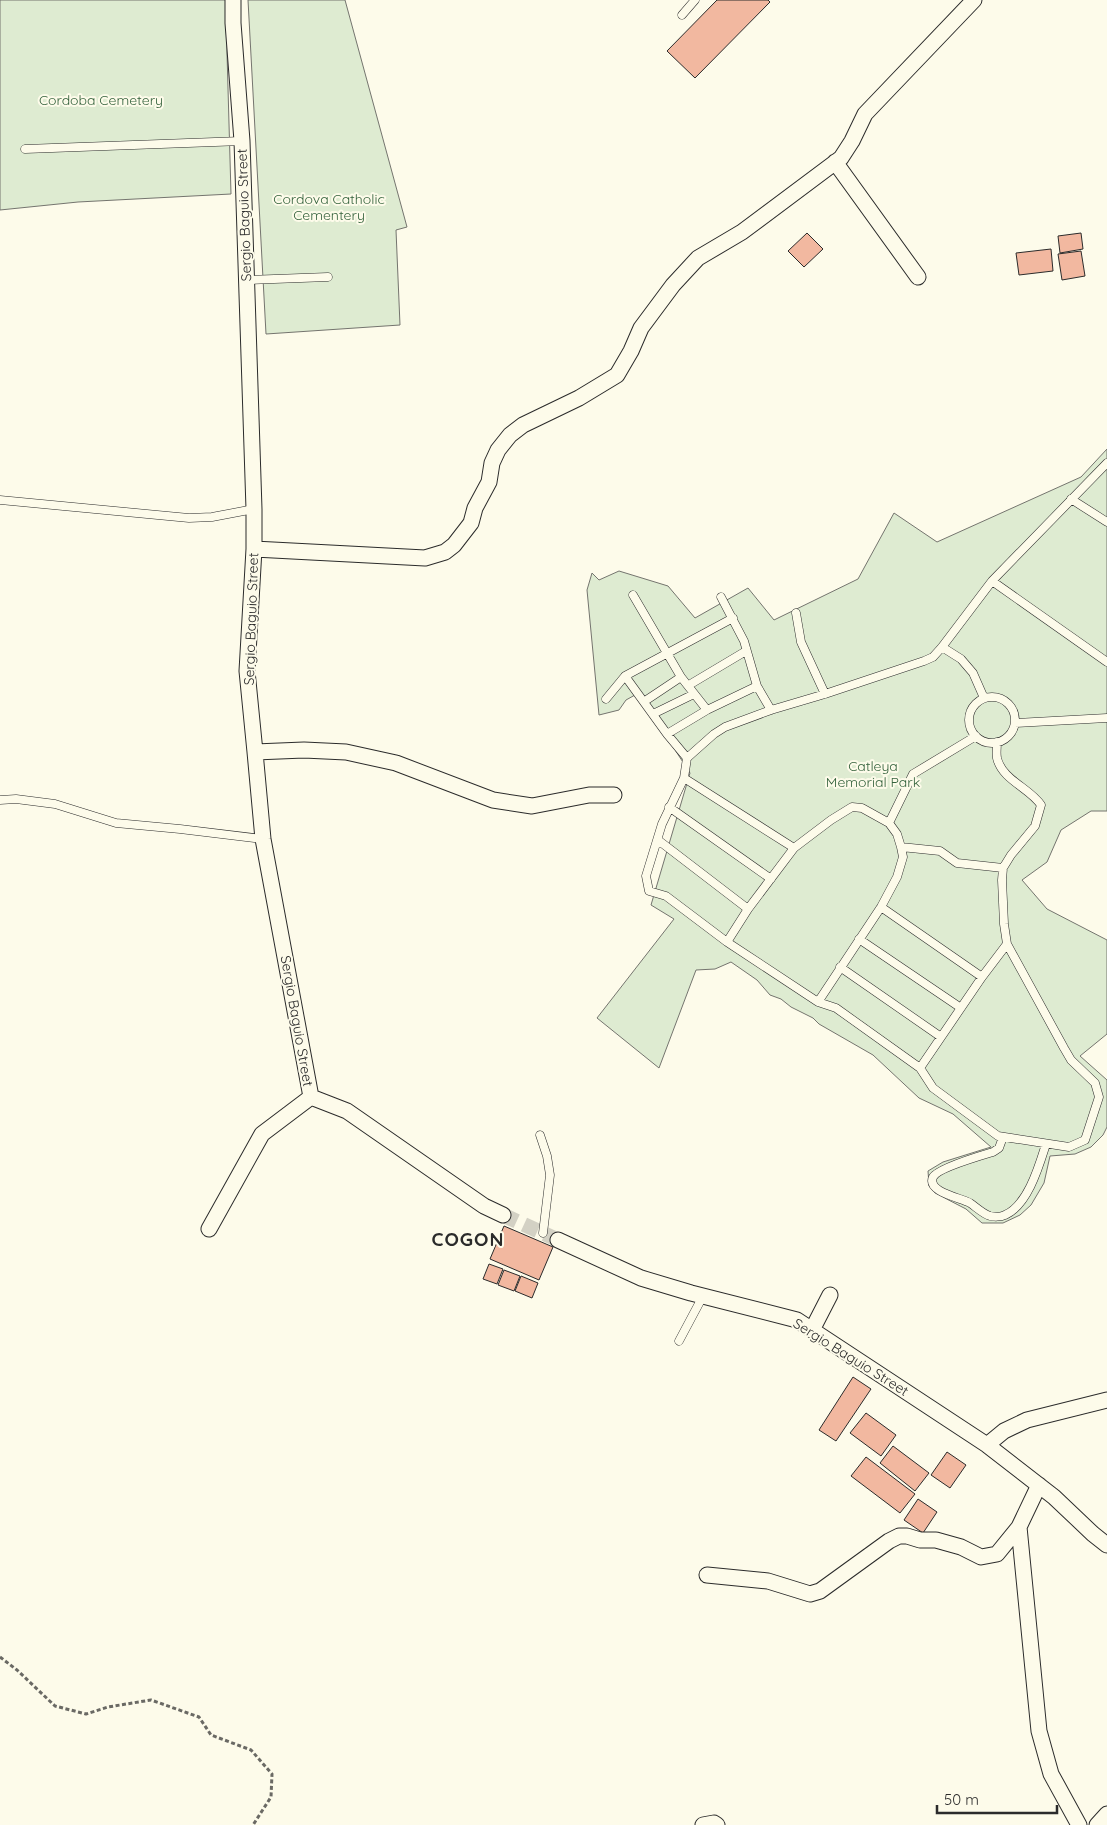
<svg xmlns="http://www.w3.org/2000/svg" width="1107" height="1825" font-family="Quicksand,sans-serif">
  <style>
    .green { fill: #deebd1; stroke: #74746e }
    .building { fill: #f2b8a0; stroke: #2b2b2b }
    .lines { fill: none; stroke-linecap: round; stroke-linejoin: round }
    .minor-tunnel { stroke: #d3d1c4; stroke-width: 15; stroke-dasharray: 15 8; stroke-linecap: butt }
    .service-casing { stroke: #2b2b2b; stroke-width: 9 }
    .minor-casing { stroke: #2b2b2b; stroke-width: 17 }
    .path { stroke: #6a6964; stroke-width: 3; stroke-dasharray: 4 2.5; stroke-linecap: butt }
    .service { stroke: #fdfbea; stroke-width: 8 }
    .minor { stroke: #fdfbea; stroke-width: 15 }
    .labels { text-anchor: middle; stroke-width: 4; stroke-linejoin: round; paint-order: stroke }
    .park-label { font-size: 14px; fill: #34623c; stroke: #fdfbea }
    .street-label { font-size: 14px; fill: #2b2b2b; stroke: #fdfbea }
    .district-label { font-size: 19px; font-weight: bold; letter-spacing: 1px; fill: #2b2b2b; stroke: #fdfbea }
  </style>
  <rect width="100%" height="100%" fill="#fdfbea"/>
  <path class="green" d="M0,0H228L227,53L231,194L78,202L0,210Z
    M248,0H345L407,227L396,230L400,325L266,334Z
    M1107,449V811H1091L1061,830L1047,862L1022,880L1047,909L1107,940V1034L1080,1056L1107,1080V1127L1103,1135L1091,1147L1075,1154L1050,1156L1044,1183L1031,1205L1020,1215L1003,1223H982L966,1209L935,1193L929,1185L928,1171L943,1162L991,1147L953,1114L919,1098L873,1055L819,1024L813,1018L791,1007L781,999L770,995L757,980L731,962L715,969L696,970L659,1068L597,1018L674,919L651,905L690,773L644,702L635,695L626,700L619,710L599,715L587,590L592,573L599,580L619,571L668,586L695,618L748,588L774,620L858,579L894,513L937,542L1081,477Z"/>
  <path class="building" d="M717,0H768L770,2L695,78L667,51Z
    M807,233L823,249L804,267L788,251Z
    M1081,233L1083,249L1060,253L1058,236Z
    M1051,249L1053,271L1019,275L1016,253Z
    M1081,251L1085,276L1062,280L1058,254Z
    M504,1226L553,1247L539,1280L490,1259Z
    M489,1264L503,1269L497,1284L483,1279Z
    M504,1270L520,1276L514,1291L498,1285Z
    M521,1276L538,1283L532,1298L515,1291Z
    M853,1377L871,1389L836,1441L819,1430Z
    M866,1413L896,1435L881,1456L850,1433Z
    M893,1446L929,1473L915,1491L880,1463Z
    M947,1452L966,1465L950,1488L931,1475Z
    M866,1457L915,1494L900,1513L851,1476Z
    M918,1499L937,1512L923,1533L904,1520Z"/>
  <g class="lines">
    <path class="minor-tunnel" d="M503,1215L558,1240"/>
    <defs>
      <path id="service" d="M682,15L695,0
        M25,149L242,141
        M247,280L328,277
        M1071,499L1107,522
        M0,500L189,518L212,517L254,509
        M992,581L1107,662
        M633,595L681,677L707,710
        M721,597L744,641L757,686L771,710
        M796,613L801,642L825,694
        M942,647L961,659L973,673L984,698
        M625,676L667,734L687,758
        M689,685L746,651
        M969 720a23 23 0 1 1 46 0a23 23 0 1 1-46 0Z
        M606,699L625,676L733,618
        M645,701L681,677
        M653,714L694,694
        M1015,723L1107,718
        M667,734L707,710L757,686
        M997,742C997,747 996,753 997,758C1002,780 1030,788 1041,805L1035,826L1011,855L1003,868L1002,880L1004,924L1007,944L1064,1048L1071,1060L1095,1083L1099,1097L1085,1140L1069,1147L998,1136L933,1088L920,1068L836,1008L818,1002L727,942L666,896L649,891L646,876L662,824L684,778L687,758L714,734L725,727L771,710L825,694L924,661L933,657L942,647L992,581L1107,463
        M684,778L794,848
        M0,800L16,799L55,804L116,823L180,829L263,839
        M669,807L771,879
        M889,823L913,774L976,736
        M658,840L748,909
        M901,847L940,851L957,863L1003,868
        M881,907L982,977
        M859,939L961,1008
        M727,942L748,909L794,848L831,820L852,807L862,808L889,823L897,834L901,847L903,857L897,877L881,907L818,1002
        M840,967L941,1037
        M920,1068L982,977L1007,944
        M540,1135L547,1156L550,1175L543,1233
        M1003,1137L999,1148L993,1152C983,1155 938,1168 933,1177C926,1192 962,1198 970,1203C976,1207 983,1214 990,1216C994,1217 1001,1217 1005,1215C1028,1205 1039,1166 1046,1144
        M679,1341L703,1296"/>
      <path id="minor" d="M233,0V23L242,141L254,509V549L247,671L255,752L263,839L311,1097
        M835,162L918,277
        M254,549L425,558L445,552L454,545L471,523L475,508L489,482L492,463L498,450L510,435L523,425L579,398L617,375L631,351L641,328L673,285L698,258L742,232L841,158L852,141L865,114L974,0
        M255,752L304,750L346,752L396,763L493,800L532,806L589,795H614
        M311,1097L347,1111L484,1206L503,1215
        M209,1229L262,1134L311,1097
        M558,1240L641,1278L691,1293L797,1320L987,1445L1054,1497L1093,1534L1107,1545
        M812,1330L830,1295
        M987,1445L1004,1431L1027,1420L1107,1400
        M1039,1485L1019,1527L1039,1731L1051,1774L1079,1825
        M707,1575L768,1581L810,1594L820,1591L889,1541L899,1536H907L920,1540H936L961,1547L981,1557L997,1554L1019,1527
        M703,1825L714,1823L717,1825
        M1097,1825L1107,1814"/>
    </defs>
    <use href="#service" class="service-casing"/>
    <use href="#minor" class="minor-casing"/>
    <path class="path" d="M0,1657L17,1670L55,1706L86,1714L108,1707L151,1700L199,1717L211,1735L251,1750L272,1774L271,1797L253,1825"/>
    <use href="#service" class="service"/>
    <use href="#minor" class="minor"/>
  </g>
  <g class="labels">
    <g class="park-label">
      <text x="101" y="105">Cordoba Cemetery</text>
      <text x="329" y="204">Cordova Catholic<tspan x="329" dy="16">Cementery</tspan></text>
      <text x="873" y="771">Catleya<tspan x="873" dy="16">Memorial Park</tspan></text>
    </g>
    <g class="street-label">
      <text transform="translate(244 215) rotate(-92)" y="5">Sergio Baguio Street</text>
      <text transform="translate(251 619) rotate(-88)" y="5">Sergio Baguio Street</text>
      <text transform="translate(297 1021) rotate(80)" y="5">Sergio Baguio Street</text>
      <text transform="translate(851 1357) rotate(32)" y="5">Sergio Baguio Street</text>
    </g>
    <g class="district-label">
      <text x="468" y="1246">COGON</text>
    </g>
  </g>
  <path d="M937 1805v8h120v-8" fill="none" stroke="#2b2b2b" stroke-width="2.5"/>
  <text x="944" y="1805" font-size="15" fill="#2b2b2b" stroke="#fdfbea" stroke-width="4" paint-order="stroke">50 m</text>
</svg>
